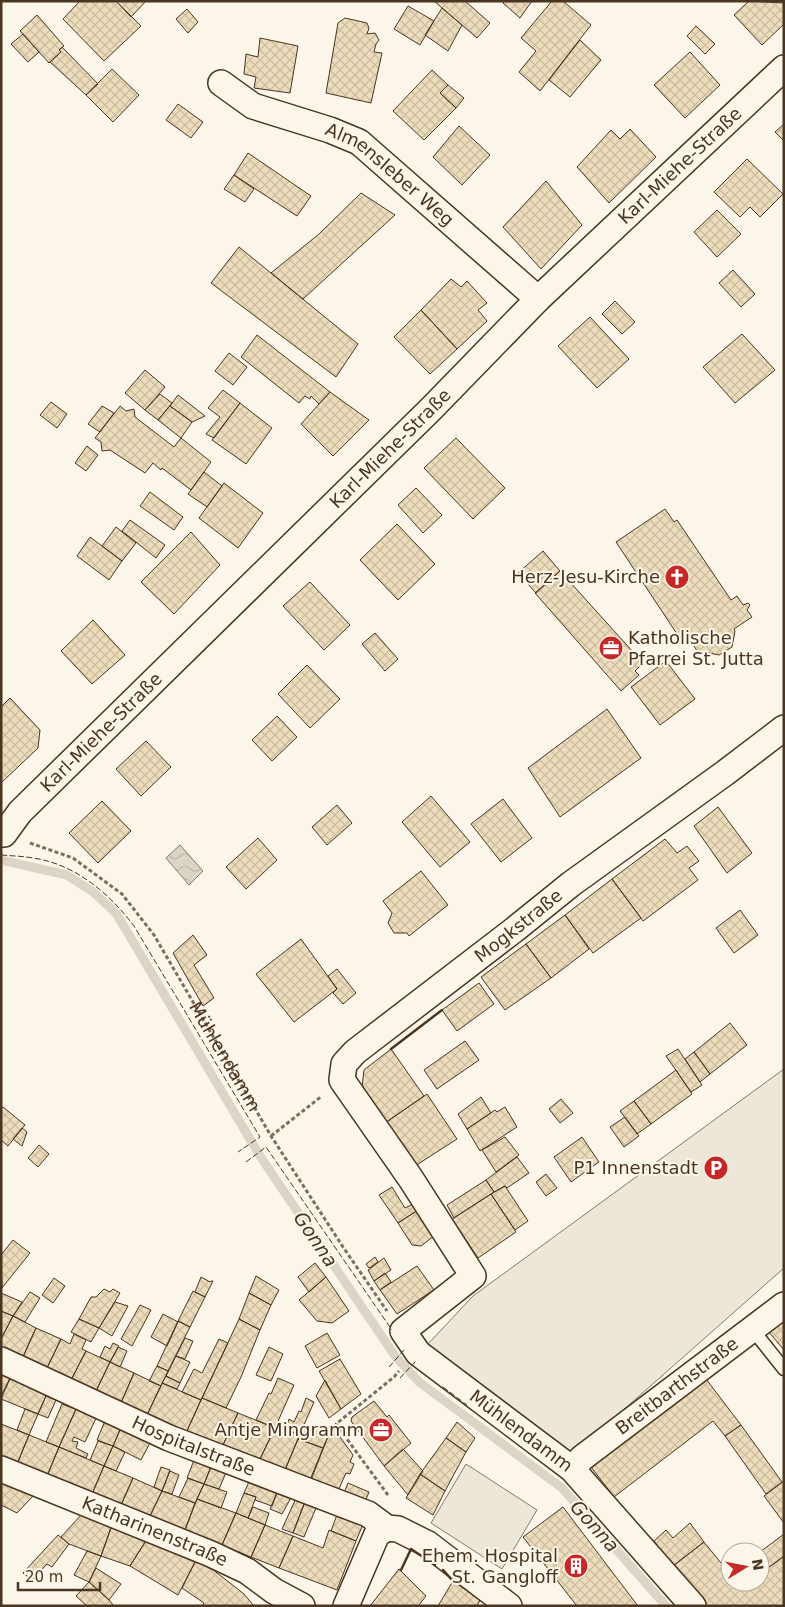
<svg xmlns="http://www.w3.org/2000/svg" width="785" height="1607" font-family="'DejaVu Sans',sans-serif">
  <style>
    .parking { fill: #ede7d9; stroke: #887966 }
    .water { fill: url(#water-waves); stroke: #887966 }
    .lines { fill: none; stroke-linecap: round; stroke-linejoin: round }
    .stream { stroke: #dcd4c6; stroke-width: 9 }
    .building { fill: url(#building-cross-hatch); stroke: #4a3520 }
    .service-casing { stroke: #4a3520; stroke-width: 15 }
    .minor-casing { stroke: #4a3520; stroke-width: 28 }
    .path { stroke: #7f6f5c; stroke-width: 3; stroke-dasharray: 4 2.5; stroke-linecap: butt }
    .service { stroke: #fbf6e9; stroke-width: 12 }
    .minor { stroke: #fbf6e9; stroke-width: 25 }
    .fence { stroke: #4a3520; stroke-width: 1; stroke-dasharray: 6 2.5; stroke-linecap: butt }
    .wall { stroke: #4a3520; stroke-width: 2.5 }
    .labels { text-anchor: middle; stroke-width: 4; stroke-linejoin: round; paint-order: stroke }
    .street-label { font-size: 18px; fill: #4a3520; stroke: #fbf6e9 }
    .poi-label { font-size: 18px; fill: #4a3520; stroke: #fbf6e9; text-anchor: end }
    .water-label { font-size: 19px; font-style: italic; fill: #4a3520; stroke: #fbf6e9 }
  </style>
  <defs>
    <pattern id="water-waves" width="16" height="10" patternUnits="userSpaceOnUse" patternTransform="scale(1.25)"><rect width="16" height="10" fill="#dcd4c6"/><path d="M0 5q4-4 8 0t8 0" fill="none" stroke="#beb7aa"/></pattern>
    <pattern id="building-cross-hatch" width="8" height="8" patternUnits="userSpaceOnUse" patternTransform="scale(1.25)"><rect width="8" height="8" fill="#ecdcbc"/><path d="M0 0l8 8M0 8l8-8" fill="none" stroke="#ccbda1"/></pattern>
  </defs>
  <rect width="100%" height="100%" fill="#fbf6e9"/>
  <path class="parking" d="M784,1069V1268L569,1458L428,1344L473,1296Z
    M466,1464L537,1510L502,1569L431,1523Z"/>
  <path class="water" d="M180,845L203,871L189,885L166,858Z"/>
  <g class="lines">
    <path class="stream" d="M1,860L67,875L93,892L116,913L260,1156L395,1356L419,1382L562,1488L666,1606"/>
  </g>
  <path class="building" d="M80,1H116L141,26L104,61L63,19Z
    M116,1H146L131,17Z
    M434,1H465L490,23L477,38Z
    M532,1L520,18L503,3L504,1Z
    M552,1H563L591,25L540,91L519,72L536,51L521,38Z
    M749,1L784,3V24L762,45L734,15Z
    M408,6L434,21L420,45L394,29Z
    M442,8L462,25L448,51L425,35Z
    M187,9L198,22L188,33L176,19Z
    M37,15L64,46L59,50L61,52L49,63L20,31Z
    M345,18L367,23L369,28L367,34L375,33L379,40L376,44L374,52L382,53L371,103L326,93L338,23Z
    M696,26L715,44L705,54L687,36Z
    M23,34L39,52L28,62L11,44Z
    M260,38L298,46L290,93L254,88L256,77L244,74L246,54L258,57Z
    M580,40L601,60L570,97L549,80Z
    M62,47L98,84L86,95L50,62L61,52L59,50Z
    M690,52L720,85L685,118L654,85Z
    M112,69L139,95L113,122L86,95Z
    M432,70L448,85L440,93L456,108L424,140L393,111Z
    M448,85L464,98L456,108L440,93Z
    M178,104L203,122L191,138L166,120Z
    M784,124V141L775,132Z
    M459,126L490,155L462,185L433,157Z
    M630,129L656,157L609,203L577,167L611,130L620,139Z
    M248,153L311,196L297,216L234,175Z
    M747,159L783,194L760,217L750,207L740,217L714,192Z
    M234,175L254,189L245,202L224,189Z
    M546,181L582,225L541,269L503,227Z
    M361,193L395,215L303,299L271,273L319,234Z
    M717,210L741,234L717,257L694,232Z
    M239,247L358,344L336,377L211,283Z
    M733,270L755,294L741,307L719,283Z
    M451,279L461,287L467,281L487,303L478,310L487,321L457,349L421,310Z
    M615,301L635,322L622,334L602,314Z
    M421,310L457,349L430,374L394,337Z
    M590,317L629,359L597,388L558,346Z
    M742,334L775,370L735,403L703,367Z
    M257,335L330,392L319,404L311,396L310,399L305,396L299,403L241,357Z
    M229,353L247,367L233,385L215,371Z
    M145,370L165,387L145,410L125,393Z
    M223,390L240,403L214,438L206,434L220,417L208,408Z
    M330,392L369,420L333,456L301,424Z
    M160,394L172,403L158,420L145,410Z
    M178,395L205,416L192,422L170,406Z
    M51,402L67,414L57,428L40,415Z
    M240,403L272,428L246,464L212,440Z
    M102,406L114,413L100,432L88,424Z
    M120,406L126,411L134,409L135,417L174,447L181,438L211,462L191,490L162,468L161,470L153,463L145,473L110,450L102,451L101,442L95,438Z
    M170,406L192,422L181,438L158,420Z
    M456,438L505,488L473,519L424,468Z
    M87,446L98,455L86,471L75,463Z
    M204,472L222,486L207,507L188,494Z
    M224,483L263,513L238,548L199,518Z
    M416,488L442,515L423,533L398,505Z
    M150,492L183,517L174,530L140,506Z
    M665,509L674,522L677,520L731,600L737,596L743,605L748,603L750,605L747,610L752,617L734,629L735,631L732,647L719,655L704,652L700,655L687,636L681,640L616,542Z
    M130,520L165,545L156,558L122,531Z
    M397,524L435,564L398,600L360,560Z
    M116,527L136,543L122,561L102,546Z
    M191,532L220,565L174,614L141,582Z
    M90,537L122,561L109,580L77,556Z
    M543,551L560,571L536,593L518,573Z
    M560,571L643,663L635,671L639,675L621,691L535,593Z
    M310,582L350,625L324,650L283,606Z
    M93,620L125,655L92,684L61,651Z
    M375,633L398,659L385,671L362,644Z
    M666,661L695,699L660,725L631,687Z
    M307,665L340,699L310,728L278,694Z
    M10,698L40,730L38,748L1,783V707Z
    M607,709L641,758L560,817L528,768Z
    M277,716L297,737L272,761L252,740Z
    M146,741L171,767L141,796L116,769Z
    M431,796L470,842L440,867L402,822Z
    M503,799L532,838L501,862L471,824Z
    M102,801L131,831L98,863L69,833Z
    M337,805L352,823L327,845L312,827Z
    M718,807L752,853L727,873L694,826Z
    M258,838L277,860L246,889L226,867Z
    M665,839L677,853L687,846L699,861L689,868L698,880L643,921L612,879Z
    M421,871L448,905L409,936L407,933H394L388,923L392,913L383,901Z
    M612,879L641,918L593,953L565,915Z
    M740,910L758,935L734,953L716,928Z
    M565,915L589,949L551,978L526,944Z
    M193,935L207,955L194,965L214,998L203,1006L173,953Z
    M301,939L337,989L294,1022L256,974Z
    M526,944L551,978L505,1010L481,977Z
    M337,969L356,993L343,1004L333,993L337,989L328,976Z
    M479,983L494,1004L457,1031L442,1010Z
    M730,1023L747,1045L710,1074L694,1052Z
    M465,1041L479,1060L437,1089L424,1070Z
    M391,1049L424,1096L385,1123L362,1087L364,1070Z
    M678,1049L702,1085L691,1092L666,1056Z
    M694,1052L710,1074L700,1082L685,1059Z
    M676,1070L692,1094L651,1124L634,1101Z
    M427,1094L457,1139L415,1166L385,1123Z
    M481,1097L491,1113L467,1129L458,1114Z
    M561,1099L573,1113L560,1123L549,1109Z
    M634,1101L651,1124L637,1134L620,1111Z
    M3,1107L25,1125L8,1146L1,1140V1109Z
    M505,1107L517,1127L480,1151L467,1129L495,1110L497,1112Z
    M625,1117L639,1136L624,1147L610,1127Z
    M22,1128L27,1132L22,1146L13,1139Z
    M505,1137L519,1155L496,1172L482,1150Z
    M582,1137L599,1162L571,1182L554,1157Z
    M39,1145L49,1154L38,1167L28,1158Z
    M517,1157L529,1173L507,1188L505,1186L494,1192L486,1180Z
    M546,1174L557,1188L546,1196L536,1182Z
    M486,1180L494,1192L454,1218L447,1205Z
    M505,1186L528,1221L515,1230L491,1194Z
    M392,1187L405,1208L413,1204L418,1210L398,1223L379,1195Z
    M491,1194L516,1232L478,1258L452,1219Z
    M418,1210L434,1236L421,1246L412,1245L398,1223Z
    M13,1240L30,1253L2,1288L1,1255Z
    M375,1257L378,1262L369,1268L366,1264Z
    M384,1258L391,1270L374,1281L368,1270Z
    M315,1263L326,1277L309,1292L298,1277Z
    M417,1266L434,1290L397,1314L380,1290Z
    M385,1273L391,1282L380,1290L374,1281Z
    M256,1276L279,1290L271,1305L249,1293Z
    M201,1277L210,1282L211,1281H213L205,1297L195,1292Z
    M326,1277L349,1311L332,1323L317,1321L299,1300Z
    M54,1278L65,1286L53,1303L42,1295Z
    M104,1289L110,1292L113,1289L120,1293L99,1328L79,1319L91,1297H96Z
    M193,1291L205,1297L190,1327L178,1321Z
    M30,1292L40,1298L25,1322L13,1316Z
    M1,1293L22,1302L13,1316L1,1311Z
    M249,1293L271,1305L260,1330L239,1319Z
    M115,1302L128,1306L112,1336L99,1328Z
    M140,1305L151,1310L132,1346L121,1339Z
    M1,1311L13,1316L1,1339Z
    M163,1314L178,1322L167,1346L151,1337Z
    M13,1316L36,1328L22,1359L1,1350V1339Z
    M79,1319L99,1328L91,1342L71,1332Z
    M239,1319L260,1330L241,1377L226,1408L202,1398Z
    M784,1319V1350L768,1331Z
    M178,1321L190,1327L168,1371L157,1366Z
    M36,1328L61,1339L46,1370L22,1359Z
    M327,1333L340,1355L317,1368L305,1346Z
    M74,1334L86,1340L82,1349L86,1351L70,1382L46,1370L61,1339L70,1344Z
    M185,1338L193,1341L185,1359L176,1356Z
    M219,1339L228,1343L201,1400L182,1392L194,1369L202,1373Z
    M113,1343L119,1346L110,1362L100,1357L105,1346L110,1349Z
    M118,1347L127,1351L120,1367L110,1362Z
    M269,1347L283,1354L271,1381L256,1375Z
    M86,1351L110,1362L95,1393L70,1382Z
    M176,1356L190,1362L180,1383L166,1376Z
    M340,1359L361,1394L341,1409L319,1371Z
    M110,1362L134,1373L120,1405L95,1393Z
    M1,1366L13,1372L1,1396Z
    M157,1366L168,1371L161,1386L149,1381Z
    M13,1372L49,1389L38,1414L1,1399Z
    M134,1373L161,1386L146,1417L120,1405Z
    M166,1376L180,1383L177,1389L162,1383Z
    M278,1378L294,1385L275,1428L256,1420L269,1393L271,1394Z
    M706,1379L741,1425L725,1436L713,1421L614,1497L591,1467Z
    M325,1380L341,1409L329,1418L316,1396Z
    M162,1383L201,1400L186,1433L146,1417Z
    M46,1396L56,1400L48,1418L38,1414Z
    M202,1398L238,1413L222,1447L186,1433Z
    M306,1398L314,1402L300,1434L285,1430L289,1419L294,1422L299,1411L301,1412Z
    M374,1401L387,1417L389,1415L411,1443L384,1466L351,1421L352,1417Z
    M62,1404L76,1409L59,1447L46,1442Z
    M77,1407L97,1416L85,1442L74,1437L72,1441L78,1442L76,1448L88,1454L86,1458L59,1447Z
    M25,1409L38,1414L29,1435L17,1430Z
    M238,1413L275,1428L259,1461L222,1447Z
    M107,1416L123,1423L113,1446L97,1440Z
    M457,1422L475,1438L466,1452L446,1438Z
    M123,1423L153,1437L141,1460L113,1446Z
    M1,1424L29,1435L17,1464L1,1457Z
    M315,1425L330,1432L323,1448L298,1439L303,1428L313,1432Z
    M741,1425L782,1482L766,1494L725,1436Z
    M333,1427L353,1455L350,1462L354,1464L350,1474L346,1473L338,1491L311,1480L327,1439Z
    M275,1428L300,1434L285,1470L259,1461Z
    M29,1435L59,1447L47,1476L17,1464Z
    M446,1438L466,1452L445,1491L420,1474Z
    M298,1439L323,1448L310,1480L285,1470Z
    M98,1441L113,1446L104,1466L90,1460Z
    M113,1446L125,1452L116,1471L104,1466Z
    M59,1447L104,1466L92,1494L47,1476Z
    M403,1449L423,1471L408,1495L384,1466Z
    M196,1455L213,1462L204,1484L187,1478Z
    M213,1462L228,1468L219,1489L204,1484Z
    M104,1466L133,1478L121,1505L92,1494Z
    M161,1467L170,1470L162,1491L154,1487Z
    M170,1471L179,1475L172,1494L162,1491Z
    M420,1474L445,1491L433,1515L406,1498Z
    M251,1477L279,1488L272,1506L255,1500L256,1497L244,1493Z
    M133,1478L162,1491L150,1516L121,1505Z
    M188,1478L204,1484L195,1503L179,1497Z
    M1,1481L34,1495L17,1513L1,1505Z
    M784,1481V1523L764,1496Z
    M348,1483L369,1492L365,1502L344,1493Z
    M204,1484L227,1492L221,1508L197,1499Z
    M279,1488L293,1494L282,1514L270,1509Z
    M162,1491L195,1503L185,1530L150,1516Z
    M244,1493L256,1497L248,1518L236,1513Z
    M297,1496L306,1499L293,1533L282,1529Z
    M197,1499L236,1513L222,1545L185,1530Z
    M306,1499L318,1503L304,1537L293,1533Z
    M253,1507L269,1513L265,1525L248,1518Z
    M563,1507L638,1606H577L523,1537Z
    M338,1512L364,1522L356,1541L331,1531Z
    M236,1513L265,1525L251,1557L222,1545Z
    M82,1514L112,1525L101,1556L69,1544L61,1537Z
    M690,1523L704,1542L673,1566L654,1541L666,1530L673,1538Z
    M112,1525L147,1539L130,1566L101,1556Z
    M265,1525L293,1536L279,1568L251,1557Z
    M329,1530L356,1541L337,1590L279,1568L293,1536L323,1548Z
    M784,1534V1556L760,1574V1552Z
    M58,1535L69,1544L52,1567L47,1564L32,1580L23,1573Z
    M147,1539L196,1560L178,1595L130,1566Z
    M704,1542L730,1574V1582H736L741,1588L749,1582H760V1574L784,1556V1606H705L673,1566Z
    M87,1551L101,1556L89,1582L74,1575Z
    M196,1560L212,1569L244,1594L254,1606H202L204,1603L182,1588Z
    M96,1568L121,1584L109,1600L89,1582Z
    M399,1569L426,1596L418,1606H370Z
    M453,1581L480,1600L477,1606H438Z
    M89,1582L109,1600L114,1606H87L76,1596Z"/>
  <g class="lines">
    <defs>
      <path id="service" d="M753,1330L784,1369"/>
      <g id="minor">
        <path id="s2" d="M221,83L253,106L330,130L359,142L538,299"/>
        <path id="s3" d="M4,834L20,812L431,409L538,299L784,68"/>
        <path id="s4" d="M1,1360L169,1438L368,1514L387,1528L398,1529L428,1544L509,1606"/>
        <path id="s5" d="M1,1469L211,1554L247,1571L274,1591L302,1606"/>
        <path id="s6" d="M572,1469L582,1458L784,1305"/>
        <path d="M346,1606L377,1534L387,1528"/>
        <path id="s7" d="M693,1606L572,1469L418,1353L403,1331L473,1276L411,1179L342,1080L344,1064L355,1052L514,930L571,884L725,773L784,728"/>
      </g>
    </defs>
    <use href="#service" class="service-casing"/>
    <use href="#minor" class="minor-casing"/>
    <g class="path">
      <path id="s1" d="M30,843L73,858L122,894L154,935L271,1136L343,1247L387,1311"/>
      <path d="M271,1136L322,1096"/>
      <path d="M388,1495L336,1424L394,1377L399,1371"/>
    </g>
    <use href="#service" class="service"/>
    <use href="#minor" class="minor"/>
    <path class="fence" d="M1,855C12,856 22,856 33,858C75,864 109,893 134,926L260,1137L238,1152
      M246,1162L266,1147L392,1330
      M389,1367L404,1350
      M400,1378L415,1362
      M443,1387L467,1405"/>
    <path class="wall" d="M391,1049L442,1010
      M401,1570L411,1549L435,1565
      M443,1570L453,1581"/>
  </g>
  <defs>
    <symbol id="church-disc" viewBox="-11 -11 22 22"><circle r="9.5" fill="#c62828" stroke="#fbf6e9"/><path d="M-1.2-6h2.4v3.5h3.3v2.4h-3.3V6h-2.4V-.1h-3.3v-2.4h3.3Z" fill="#fff"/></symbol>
    <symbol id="office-disc" viewBox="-11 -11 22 22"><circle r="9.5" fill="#c62828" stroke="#fbf6e9"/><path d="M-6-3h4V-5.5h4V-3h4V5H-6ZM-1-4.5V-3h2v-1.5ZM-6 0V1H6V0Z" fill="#fff"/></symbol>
    <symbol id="parking-disc" viewBox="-11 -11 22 22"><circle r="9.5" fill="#c62828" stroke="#fbf6e9"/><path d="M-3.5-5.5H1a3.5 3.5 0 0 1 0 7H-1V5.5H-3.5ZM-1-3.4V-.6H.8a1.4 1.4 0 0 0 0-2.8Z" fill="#fff"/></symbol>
    <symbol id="building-disc" viewBox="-11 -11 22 22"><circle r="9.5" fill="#c62828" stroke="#fbf6e9"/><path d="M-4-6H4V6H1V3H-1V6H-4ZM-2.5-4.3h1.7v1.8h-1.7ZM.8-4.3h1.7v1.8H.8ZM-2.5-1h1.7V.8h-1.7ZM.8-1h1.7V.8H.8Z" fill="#fff"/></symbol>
  </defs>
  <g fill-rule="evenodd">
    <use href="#church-disc" x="663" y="563" width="28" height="28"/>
    <use href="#office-disc" x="597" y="634" width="28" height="28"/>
    <use href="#parking-disc" x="702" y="1154" width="28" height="28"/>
    <use href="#office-disc" x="367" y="1416" width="28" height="28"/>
    <use href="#building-disc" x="562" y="1552" width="28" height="28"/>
  </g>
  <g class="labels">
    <g class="street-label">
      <text dy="6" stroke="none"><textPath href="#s3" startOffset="951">Karl-Miehe-Straße</textPath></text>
      <text dy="6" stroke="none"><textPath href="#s2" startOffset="195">Almensleber Weg</textPath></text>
      <text dy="6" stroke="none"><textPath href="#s3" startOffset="546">Karl-Miehe-Straße</textPath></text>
      <text dy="6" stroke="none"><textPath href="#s3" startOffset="141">Karl-Miehe-Straße</textPath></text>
      <text dy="6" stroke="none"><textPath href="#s7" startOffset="966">Mogkstraße</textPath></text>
      <text dy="6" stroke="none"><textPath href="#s1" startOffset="299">Mühlendamm</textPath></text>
      <text dy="6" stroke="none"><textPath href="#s6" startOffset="134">Breitbarthstraße</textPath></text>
      <text transform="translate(521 1431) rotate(37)" y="6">Mühlendamm</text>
      <text dy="6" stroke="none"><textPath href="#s4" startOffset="211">Hospitalstraße</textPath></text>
      <text dy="6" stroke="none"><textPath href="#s5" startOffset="166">Katharinenstraße</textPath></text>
    </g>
    <g class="poi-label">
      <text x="660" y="583">Herz-Jesu-Kirche</text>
      <text x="628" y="644" text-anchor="start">Katholische<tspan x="628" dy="21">Pfarrei St. Jutta</tspan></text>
      <text x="698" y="1174">P1 Innenstadt</text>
      <text x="364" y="1436">Antje Mingramm</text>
      <text x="558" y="1562">Ehem. Hospital<tspan x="558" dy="21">St. Gangloff</tspan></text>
    </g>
    <g class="water-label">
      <text transform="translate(316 1239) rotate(56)" y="7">Gonna</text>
      <text transform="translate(595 1526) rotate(48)" y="7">Gonna</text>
    </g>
  </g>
  <rect width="785" height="1607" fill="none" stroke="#4a3520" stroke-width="5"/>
  <g transform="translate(745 1567) rotate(80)"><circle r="24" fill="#fbf6e9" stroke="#b4a999"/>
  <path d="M0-4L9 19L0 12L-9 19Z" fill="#c62828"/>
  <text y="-8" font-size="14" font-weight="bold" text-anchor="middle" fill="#4a3520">N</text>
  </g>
  <path d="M18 1582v8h82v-8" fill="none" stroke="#4a3520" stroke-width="2.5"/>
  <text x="25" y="1582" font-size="15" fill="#4a3520" stroke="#fbf6e9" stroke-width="4" paint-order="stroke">20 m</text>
</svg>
